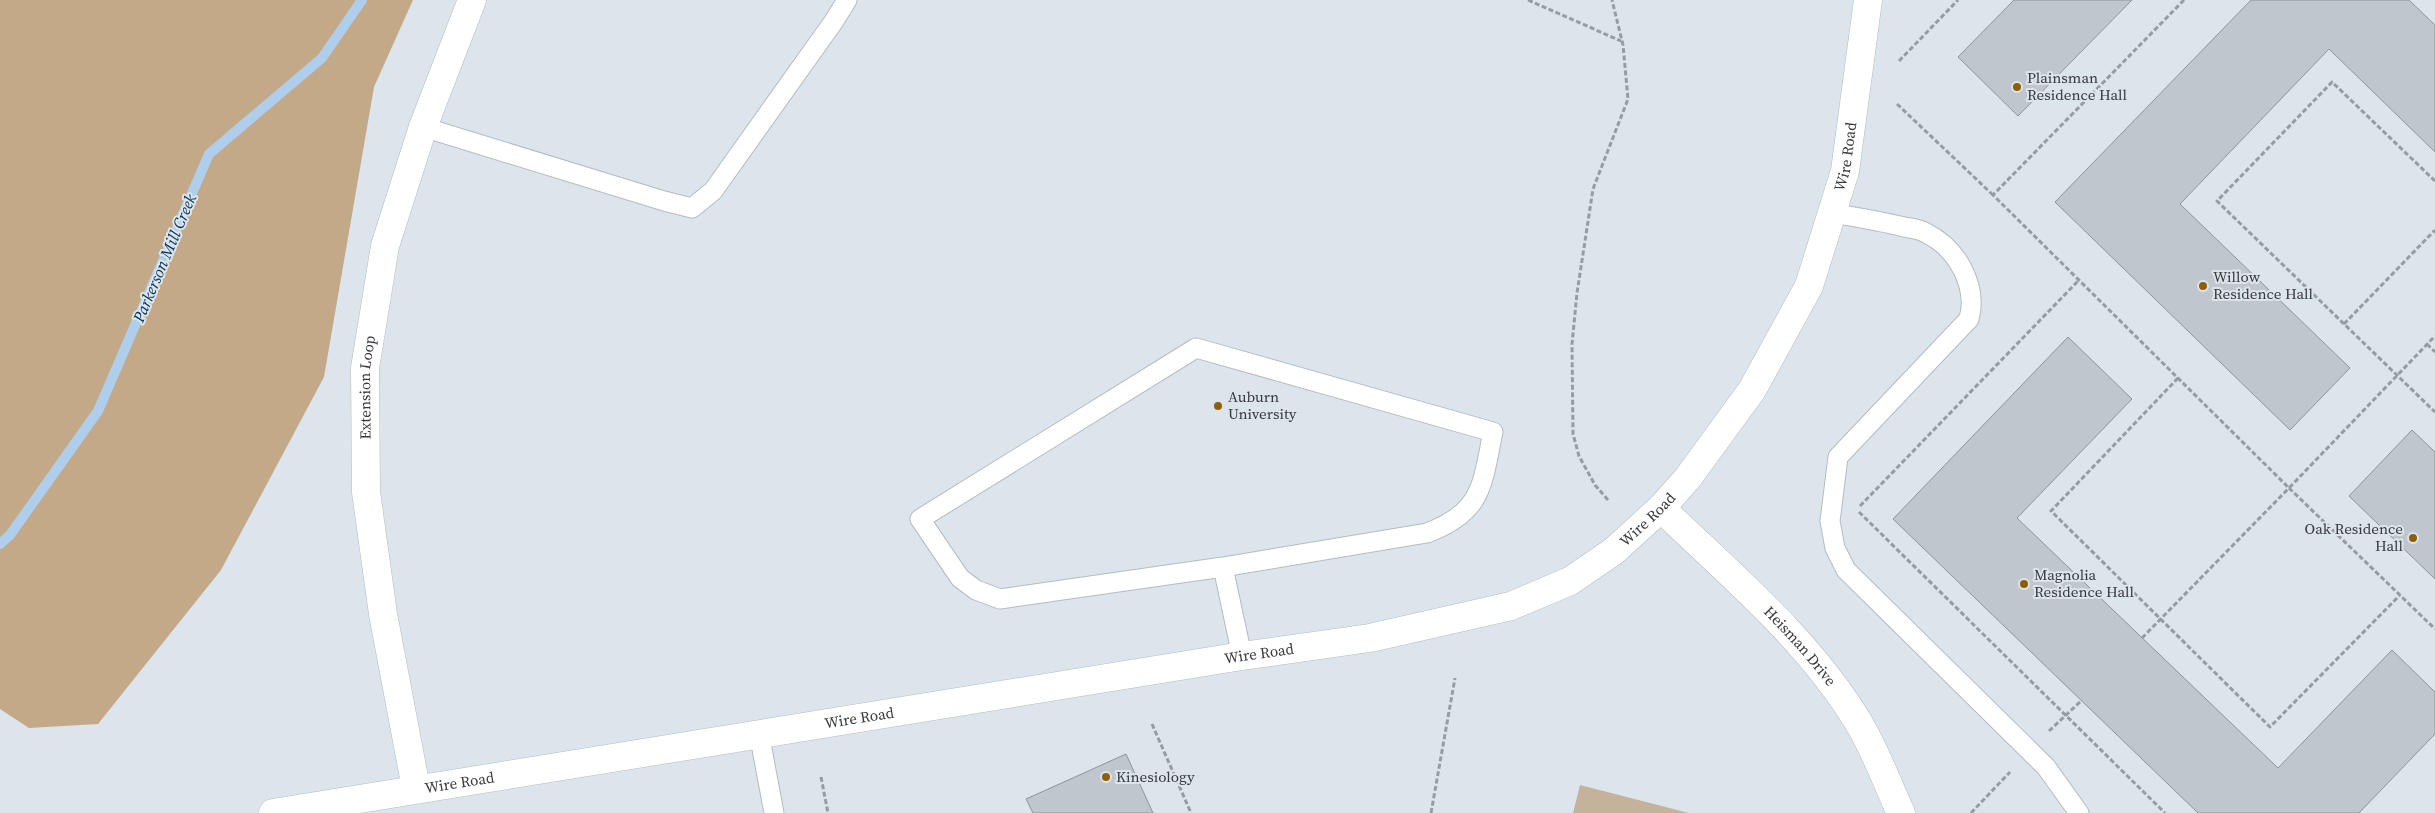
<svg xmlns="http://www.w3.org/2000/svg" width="2435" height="813" font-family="'Source Serif 4',serif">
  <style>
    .green { fill: #c4b29b }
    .forest { fill: #c3a988 }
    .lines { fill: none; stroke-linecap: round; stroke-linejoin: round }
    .stream { stroke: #afceec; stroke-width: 10 }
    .building { fill: #bfc6cd; stroke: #8d949a }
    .lane-casing { stroke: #b4bbc2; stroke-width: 21 }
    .street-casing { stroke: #b4bbc2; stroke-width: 29 }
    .secondary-casing { stroke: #b4bbc2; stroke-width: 29 }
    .path { stroke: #969ca1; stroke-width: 3; stroke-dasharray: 5 2.5; stroke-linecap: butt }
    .lane { stroke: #fff; stroke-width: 19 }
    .street { stroke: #fff; stroke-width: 28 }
    .secondary { stroke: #fff; stroke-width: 28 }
    .poi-dot { fill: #8e5e08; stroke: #dde5ec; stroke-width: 2 }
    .labels { text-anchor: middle; stroke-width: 4; stroke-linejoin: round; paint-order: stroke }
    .poi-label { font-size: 15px; fill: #37393c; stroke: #dde5ec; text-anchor: start }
    .street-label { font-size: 15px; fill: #37393c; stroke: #dde5ec }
    .water-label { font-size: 16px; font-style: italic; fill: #003359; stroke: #dde5ec }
  </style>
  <rect width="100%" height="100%" fill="#dde5ec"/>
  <path class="green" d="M1580,785L1689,813H1573Z"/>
  <path class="forest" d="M0,0H413L374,87L324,377L221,570L98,724L29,728L0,709Z"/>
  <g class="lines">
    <path class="stream" d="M0,544L10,535L98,411L209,154L322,58L362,0"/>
  </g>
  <path class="building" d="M2014,0H2132L2018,116L1958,57Z
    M2251,0H2409L2435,25V152L2329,49L2180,204L2350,368L2290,430L2055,202Z
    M2068,337L2132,399L2017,518L2278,768L2392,650L2435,692V734L2359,813H2198L1893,519Z
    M2412,430L2435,452V579L2349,496Z
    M1126,754L1153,813H1033L1026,799Z"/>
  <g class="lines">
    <defs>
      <path id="lane" d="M423,127L664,201L692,208L713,191L834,21L847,0
        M1832,213C1856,217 1880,221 1904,227C1911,228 1920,229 1926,233C1957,248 1978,286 1969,319L1838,457L1830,521L1835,548L1846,570L2046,767L2079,813
        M1223,567L1000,599L976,590L960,578L920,519L1196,348L1493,432C1482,485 1483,512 1427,533L1223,567L1242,656
        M759,733L774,813"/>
      <g id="street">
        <path id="s1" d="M1661,508C1730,575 1806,637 1857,720C1875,749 1887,783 1901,813"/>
        <path id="s2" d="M416,788L383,614L366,492L365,368L385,246L423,127L472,0"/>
      </g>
      <g id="secondary">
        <path id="s3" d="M273,813L1242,656L1370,638L1511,606L1570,581L1614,551L1661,508L1687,479L1752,390L1809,286L1845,171L1868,0"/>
      </g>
    </defs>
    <use href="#lane" class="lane-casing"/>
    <use href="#street" class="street-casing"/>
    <use href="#secondary" class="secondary-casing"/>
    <path class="path" d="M1528,0L1621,41
      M2184,0L1993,195L2289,488L2435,336
      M1899,61L1958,0
      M1897,104L1993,195
      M2435,181L2332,82L2217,201L2435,412
      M2344,324L2435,230
      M2427,344L2435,352
      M2178,378L2051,511L2270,727L2400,595
      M1608,500L1595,485L1579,456L1573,434L1572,344L1577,293L1593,189L1628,99L1623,45L1612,0
      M1860,506L2079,280
      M1859,512L2165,813
      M2142,638L2289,488L2435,629
      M1152,724L1191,813
      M2049,731L2082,700
      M821,777L828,813
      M1431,813L1455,678
      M1971,813L2010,772"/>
    <use href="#lane" class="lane"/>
    <use href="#street" class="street"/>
    <use href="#secondary" class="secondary"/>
  </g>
  <g class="poi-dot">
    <circle cx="2017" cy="87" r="5"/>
    <circle cx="2203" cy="286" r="5"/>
    <circle cx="1218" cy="406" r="5"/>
    <circle cx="2413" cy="538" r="5"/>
    <circle cx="2024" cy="584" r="5"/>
    <circle cx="1106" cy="777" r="5"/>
  </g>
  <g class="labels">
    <g class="poi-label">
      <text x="2027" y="83">Plainsman<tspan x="2027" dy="17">Residence Hall</tspan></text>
      <text x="2213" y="282">Willow<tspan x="2213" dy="17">Residence Hall</tspan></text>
      <text x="1228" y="402">Auburn<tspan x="1228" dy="17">University</tspan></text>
      <text x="2403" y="534" text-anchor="end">Oak Residence<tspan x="2403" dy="17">Hall</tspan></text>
      <text x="2034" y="580">Magnolia<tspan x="2034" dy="17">Residence Hall</tspan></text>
      <text x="1116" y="782">Kinesiology</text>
    </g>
    <g class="street-label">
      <text dy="5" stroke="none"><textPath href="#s3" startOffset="1839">Wire Road</textPath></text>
      <text dy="5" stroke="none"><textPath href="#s2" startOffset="405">Extension Loop</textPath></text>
      <text dy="5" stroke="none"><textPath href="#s3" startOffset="1419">Wire Road</textPath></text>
      <text dy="5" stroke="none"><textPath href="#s1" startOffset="196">Heisman Drive</textPath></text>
      <text dy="5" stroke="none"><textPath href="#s3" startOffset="999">Wire Road</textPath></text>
      <text dy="5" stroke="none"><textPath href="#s3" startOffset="594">Wire Road</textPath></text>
      <text dy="5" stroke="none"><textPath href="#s3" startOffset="189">Wire Road</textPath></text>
    </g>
    <g class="water-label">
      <text transform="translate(164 258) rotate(-67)" y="6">Parkerson Mill Creek</text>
    </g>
  </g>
</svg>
